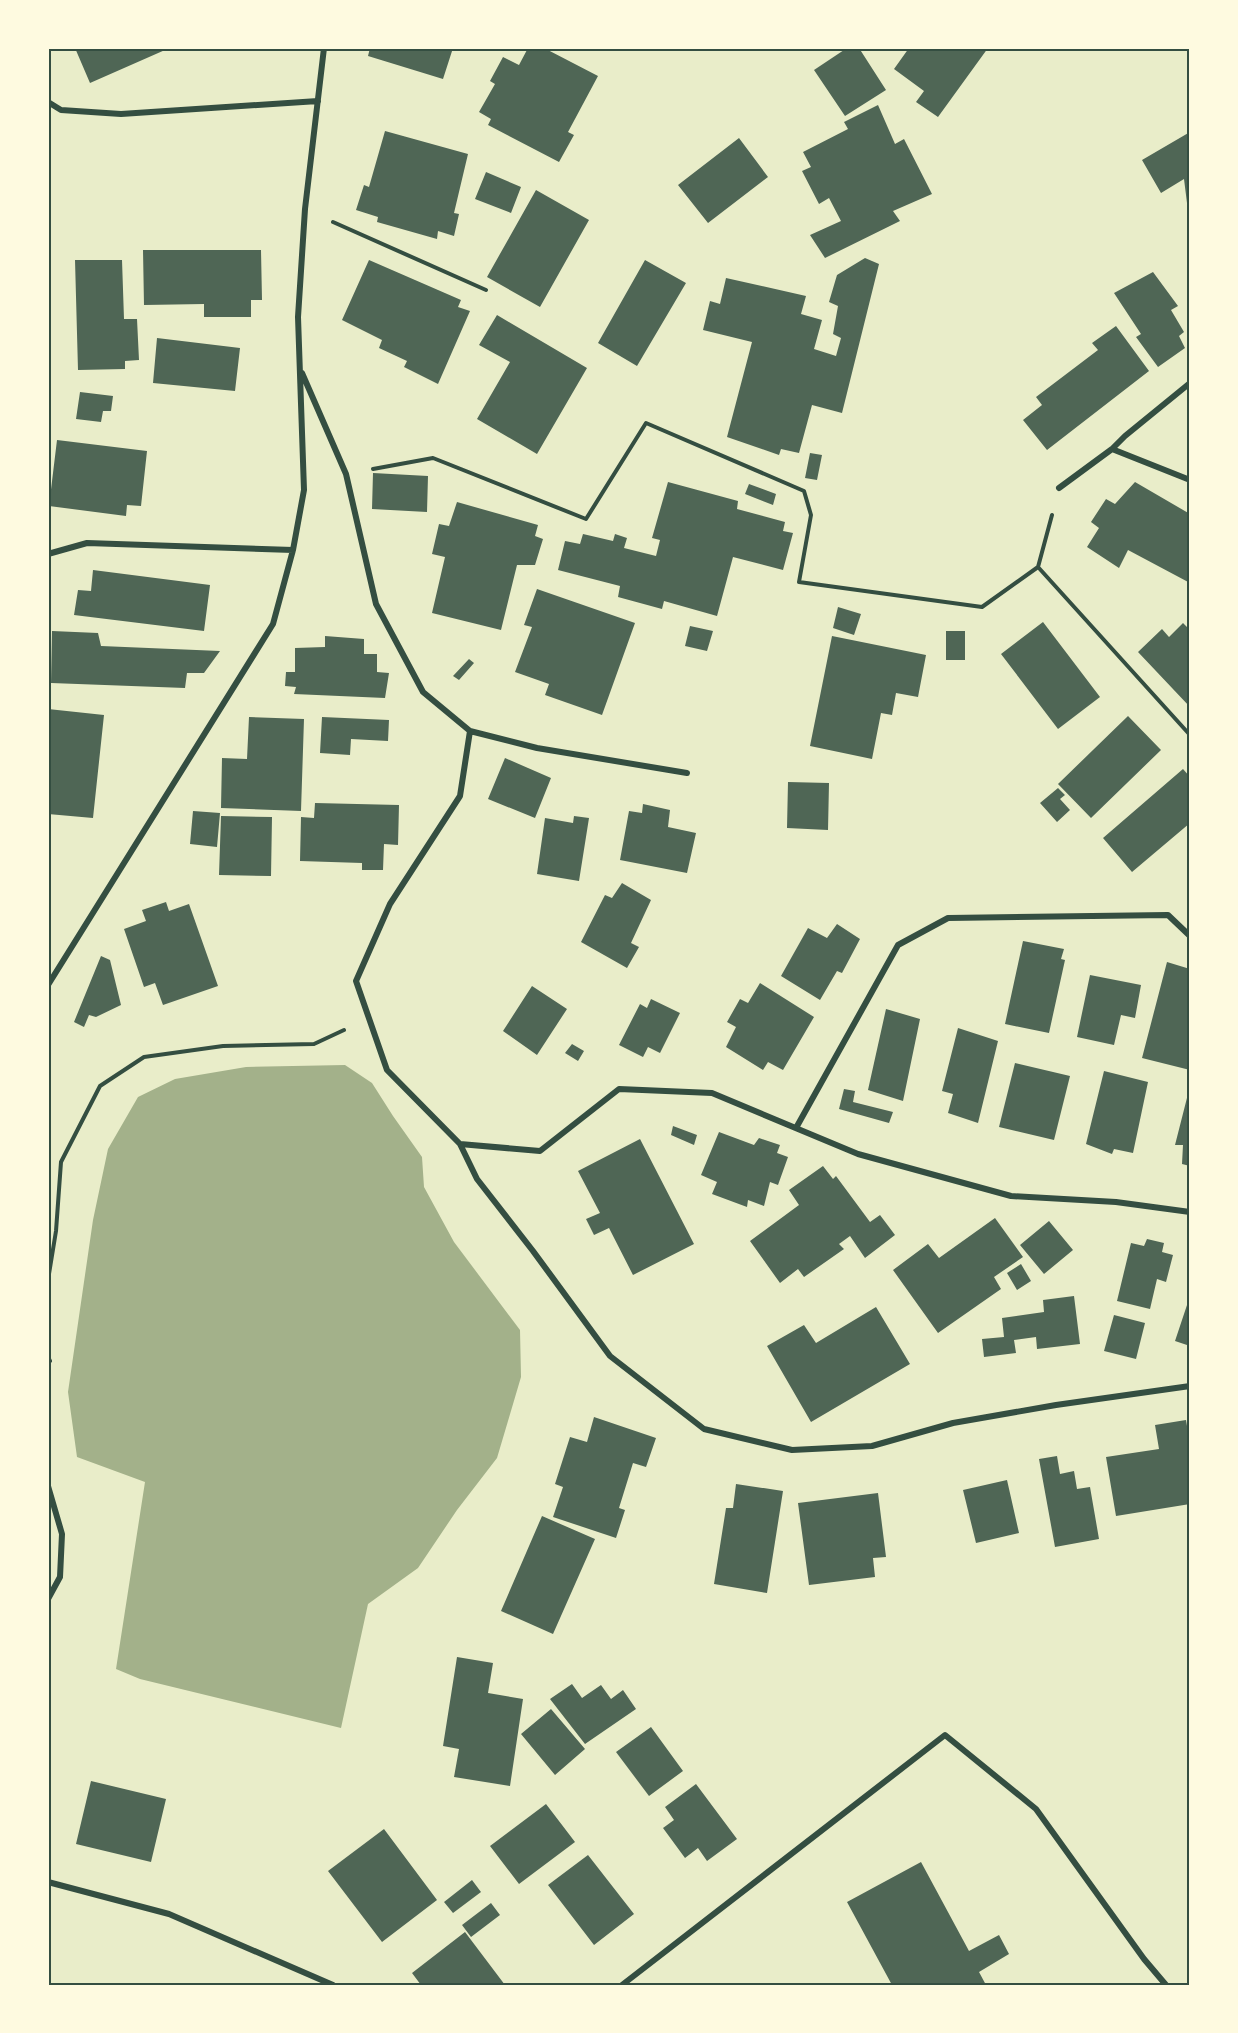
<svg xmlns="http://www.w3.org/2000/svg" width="1238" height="2033" font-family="'Titillium Web',sans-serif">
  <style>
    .water { fill: #a3b18a }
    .building { fill: #4f6655 }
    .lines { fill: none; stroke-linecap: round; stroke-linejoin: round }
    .path { stroke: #344e41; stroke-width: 4 }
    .minor { stroke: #344e41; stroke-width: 6 }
    .neatline { fill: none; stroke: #344e41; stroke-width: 2 }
  </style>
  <rect width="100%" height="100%" fill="#e9edc9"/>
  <path class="water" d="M345,1065L372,1083L393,1116L422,1157L424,1187L454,1242L520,1330L521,1377L497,1458L457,1510L418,1568L368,1604L341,1728L140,1679L116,1669L145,1482L77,1457L68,1392L93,1220L108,1149L138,1097L175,1079L246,1067Z"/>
  <path class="building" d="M75,48H164L165,50L90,83Z
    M370,48H453L443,79L368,56Z
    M528,48H544L598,76L568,132L574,135L559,162L488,125L491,119L479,112L495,84L490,81L503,57L519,65Z
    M847,48H859L886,90L845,116L814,70Z
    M909,48H988L938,117L916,102L924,91L894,69Z
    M878,105L895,144L904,139L932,194L893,211L900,221L825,258L810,235L841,221L829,198L819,204L802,171L811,167L803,152L848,129L844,122Z
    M385,131L468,154L454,213L459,214L454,236L438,231L437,239L377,222L378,217L356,210L364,185L369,187Z
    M1190,132V201L1187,203L1184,179L1161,193L1142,160Z
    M739,138L768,177L708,223L678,185Z
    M486,172L521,187L511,213L475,199Z
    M536,190L589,220L540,307L487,277Z
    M143,250H261L262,300H251V317H204V304L144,305Z
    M865,258L879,264L842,413L812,405L799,453L781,449L779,455L727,437L752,342L703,330L710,301L720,304L726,278L806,296L801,314L822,320L814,349L836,356L841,338L833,334L838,306L829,302L837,275Z
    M75,260H122L124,319H137L139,360L125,361V369L78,370Z
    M369,260L461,300L458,307L470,311L438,384L404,367L407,361L379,348L382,340L342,320Z
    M645,260L686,283L637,366L598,343Z
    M1153,272L1178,306L1171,310L1184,332L1179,336L1185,348L1158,367L1136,337L1141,334L1114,293Z
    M497,315L587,368L537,454L477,419L510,362L479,345Z
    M1116,326L1149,371L1047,450L1023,420L1042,405L1036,397L1098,350L1092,343Z
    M157,338L240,348L235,391L153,383Z
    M80,392L113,396L111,411H103L101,422L76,419Z
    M57,440L147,451L141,506L127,505L126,516L49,506Z
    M810,453L822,455L817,480L805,478Z
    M373,473L428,476L427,512L372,509Z
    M668,482L738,501L737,509L785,522L783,531L793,533L783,570L733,557L717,616L664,601L662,609L618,597L620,586L558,570L565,541L580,544L583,534L613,541L615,534L627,538L624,548L656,556L660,540L652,538Z
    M1135,482L1190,514V583L1128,550L1119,568L1087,547L1099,528L1091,522L1106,499L1115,504Z
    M749,484L776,494L773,505L745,494Z
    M457,502L538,525L535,536L543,539L535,565H517L501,630L432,613L445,557L432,554L439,524L449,526Z
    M93,570L210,585L204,631L74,615L78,590L91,591Z
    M537,589L635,623L602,715L545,695L549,684L515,672L532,627L524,625Z
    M838,607L861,614L854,635L833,628Z
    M1043,622L1100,697L1058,729L1001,654Z
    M1183,623L1190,630V707L1138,652L1162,629L1169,637Z
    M690,626L713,631L707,651L685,646Z
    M52,631L98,633L101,646L220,651L204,673H187L185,688L51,683Z
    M946,631H965V660H946Z
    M325,636L364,639V654H377V672L389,673L385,698L294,694L296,687L285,686L286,672H295V648L325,647Z
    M832,636L926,655L918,697L896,693L892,715L881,713L872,759L810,746Z
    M469,659L474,663L459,680L453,676Z
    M48,709L104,715L93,818L48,814Z
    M1128,716L1161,750L1091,818L1058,784Z
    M249,717L304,719L301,811L221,808L222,758L247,759Z
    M322,717L389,720L388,741L351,739L350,755L320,753Z
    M505,758L551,778L535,818L488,799Z
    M1183,769L1190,777V823L1132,872L1103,838Z
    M788,782L829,783L828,830L787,828Z
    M1058,788L1065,795L1060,799L1070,810L1057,822L1040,803Z
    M315,803L399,805L398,845L384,844L383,870H362V863L300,861L301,817L314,818Z
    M643,804L670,810L668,827L696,833L687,873L620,860L629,811L642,813Z
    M193,811L220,813L217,847L190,844Z
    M221,816L272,817L271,876L219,875Z
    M574,816L589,818L579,881L537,874L545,818L573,823Z
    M622,883L651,900L631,943L639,947L627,968L581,942L605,895L612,898Z
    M166,902L169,911L189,904L218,986L163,1005L155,983L144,987L124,929L146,921L142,910Z
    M837,924L860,939L842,973L837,971L820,1000L781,976L808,928L827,938Z
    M1023,941L1064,949L1061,959L1065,960L1049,1033L1005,1024Z
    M101,956L110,960L121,1005L96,1017L89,1015L84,1027L74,1022Z
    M1167,962L1190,969V1070L1142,1058Z
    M1090,975L1141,985L1135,1018L1121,1015L1114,1045L1077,1037Z
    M760,983L814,1017L783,1070L768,1062L763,1070L726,1047L736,1027L727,1022L740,999L748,1003Z
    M532,986L567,1009L537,1055L503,1031Z
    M651,999L680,1013L660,1053L648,1047L643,1057L619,1045L640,1004L647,1008Z
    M886,1009L920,1019L903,1101L868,1090Z
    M958,1028L998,1041L978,1123L948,1113L953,1094L942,1091Z
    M572,1044L584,1051L578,1061L565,1053Z
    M1015,1063L1070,1076L1054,1140L999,1127Z
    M1104,1071L1148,1082L1133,1153L1114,1149L1112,1154L1086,1144Z
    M844,1089L855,1091L853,1102L893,1112L889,1123L839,1109Z
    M1189,1090H1190V1166L1182,1164L1183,1145H1175Z
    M673,1126L697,1135L694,1145L671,1135Z
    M719,1132L754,1145L759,1138L780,1145L777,1153L788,1157L778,1185L770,1182L764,1206L748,1200L747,1207L712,1194L717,1182L701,1175Z
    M640,1139L694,1244L633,1275L609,1228L594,1235L586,1219L600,1213L578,1171Z
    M823,1166L833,1179L836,1176L870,1222L880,1215L895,1235L865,1258L850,1236L839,1244L844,1249L804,1277L798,1269L780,1283L750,1241L799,1205L789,1190Z
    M995,1218L1023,1257L994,1277L1001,1289L938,1333L893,1270L928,1244L939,1258Z
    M1049,1221L1073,1250L1044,1274L1020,1245Z
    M1147,1239L1164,1243L1162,1252L1173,1255L1166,1282L1157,1279L1150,1309L1117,1301L1131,1243L1144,1246Z
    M1021,1264L1031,1281L1017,1290L1007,1273Z
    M1074,1296L1080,1344L1037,1349L1036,1337L1014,1340L1016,1353L984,1357L982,1339L1004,1337L1002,1318L1044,1312L1043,1300Z
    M1190,1296V1346L1175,1341Z
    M876,1307L910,1364L811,1422L767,1346L804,1325L816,1343Z
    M1114,1315L1145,1323L1136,1359L1104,1351Z
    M594,1417L656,1438L646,1467L633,1463L619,1508L625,1510L616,1538L553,1517L563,1487L555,1484L570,1437L587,1442Z
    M1186,1420L1190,1444V1504L1116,1516L1106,1457L1159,1449L1155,1425Z
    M1057,1456L1060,1474L1074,1471L1077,1489L1090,1487L1099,1539L1055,1547L1039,1459Z
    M1007,1480L1019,1533L976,1543L963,1490Z
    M736,1484L783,1491L767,1593L714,1584L726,1508H733Z
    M878,1493L886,1557L873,1558L875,1577L809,1585L798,1503Z
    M542,1516L595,1539L553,1634L501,1611Z
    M457,1657L493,1663L488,1693L523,1699L510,1786L454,1777L459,1749L443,1746Z
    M572,1684L582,1698L601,1685L611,1699L623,1690L636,1709L585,1744L550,1699Z
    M551,1709L585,1749L555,1775L521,1734Z
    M651,1727L683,1771L649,1796L616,1752Z
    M91,1781L166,1799L151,1862L76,1844Z
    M696,1784L737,1839L707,1861L698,1848L685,1858L663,1828L674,1820L665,1807Z
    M546,1804L575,1842L519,1884L490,1846Z
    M384,1829L437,1900L382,1942L328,1871Z
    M588,1855L634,1914L594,1945L548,1885Z
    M921,1862L969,1951L999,1935L1009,1954L979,1972L986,1985H892L847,1902Z
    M472,1880L481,1892L453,1913L444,1902Z
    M491,1903L500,1915L471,1937L462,1925Z
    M465,1932L505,1985H421L412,1973Z"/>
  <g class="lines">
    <path class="path" d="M333,222L486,290
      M373,469L433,458L586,519L646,423L804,491L811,515L799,582L982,607L1038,567
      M1052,515L1038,567L1190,735
      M48,1280L56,1231L61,1162L100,1086L144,1057L223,1046L314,1044L344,1030
      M48,1357L50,1361"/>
    <path class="minor" d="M48,102L61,110L121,114L318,101
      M302,373L346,474L376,604L423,692L470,731L537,748L687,773
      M1112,449L1190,480
      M1059,488L1112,449L1125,436L1190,383
      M48,554L87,543L293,550
      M470,731L460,796L390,904L356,981L387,1070L460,1144L540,1151L619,1089L712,1093L858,1154L1011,1196L1116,1202L1190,1212
      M48,985L273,624L293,550L304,490L298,317L305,209L324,48
      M796,1128L898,945L948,918L1168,915L1190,936
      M460,1144L477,1179L533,1251L610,1356L704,1429L792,1450L872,1446L953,1423L1056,1405L1190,1386
      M48,1486L62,1534L60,1577L48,1599
      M48,1882L169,1914L333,1985
      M622,1985L945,1735L1036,1809L1144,1959L1166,1985"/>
  </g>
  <rect width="1238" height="2033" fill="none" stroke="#fefae0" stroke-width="99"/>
  <rect x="50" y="50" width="1138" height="1934" class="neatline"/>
</svg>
